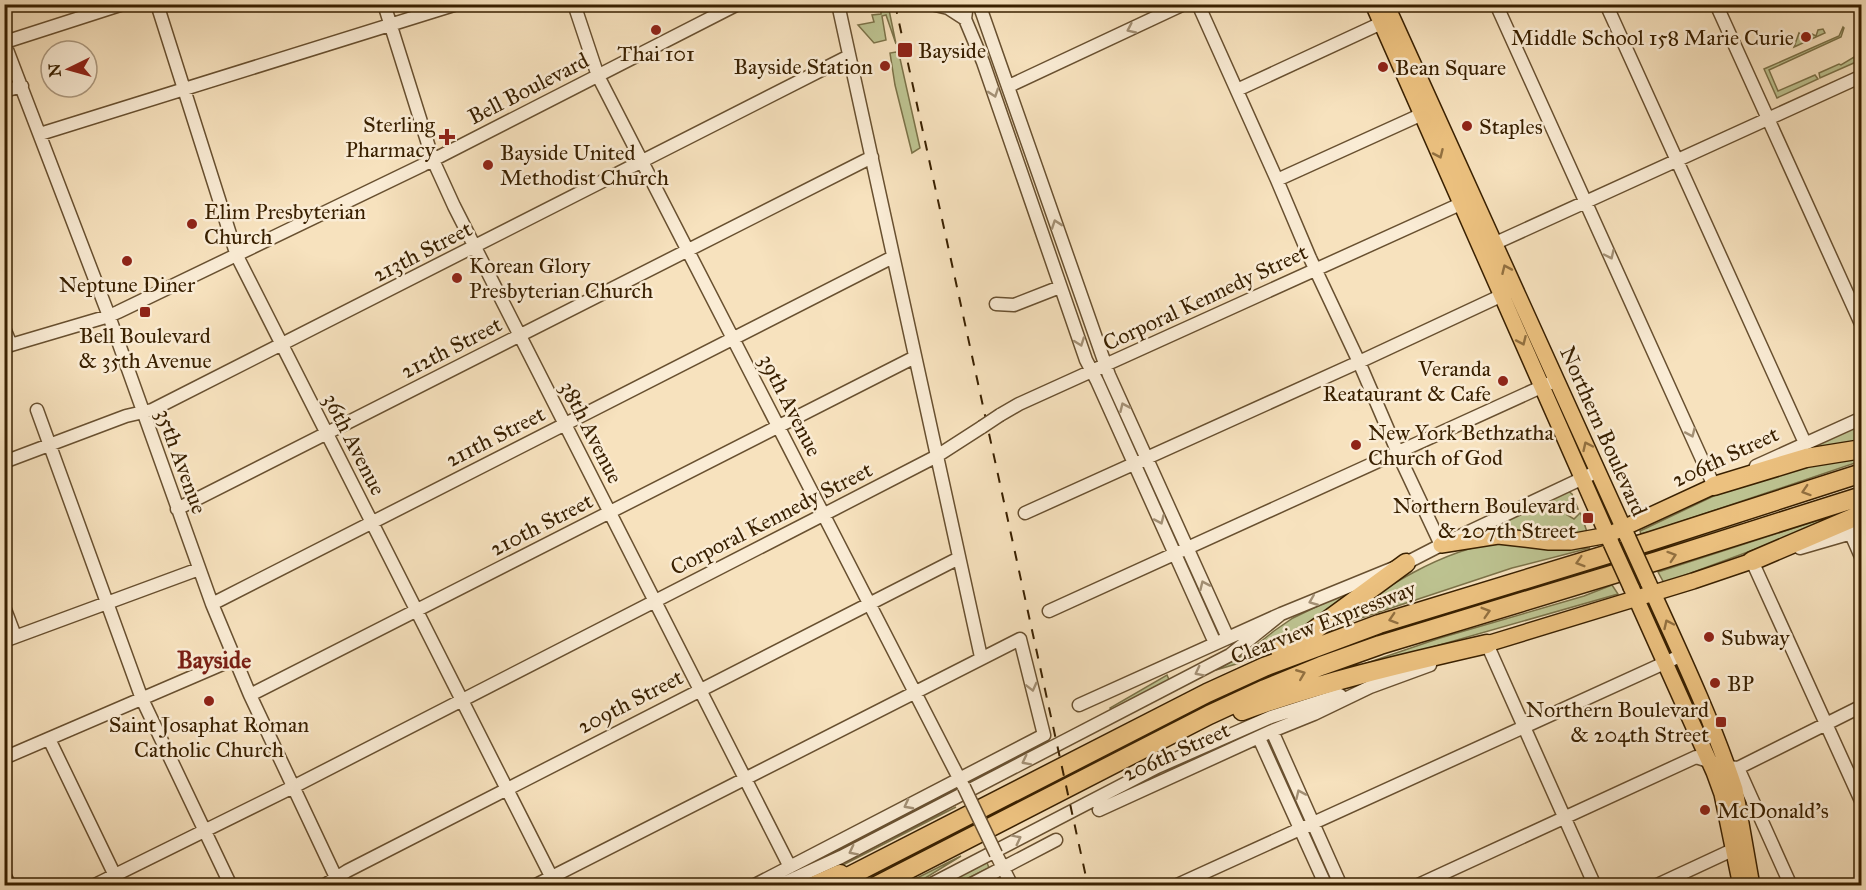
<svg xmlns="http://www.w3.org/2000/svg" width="1866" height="890" font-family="'IM FELL Great Primer',serif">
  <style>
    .green { fill: #bdc391; stroke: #7b7248; stroke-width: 1.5 }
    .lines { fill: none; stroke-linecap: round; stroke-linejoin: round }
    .minor-casing { stroke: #685030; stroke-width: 15 }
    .major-casing { stroke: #392000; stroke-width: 18 }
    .highway-casing { stroke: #392000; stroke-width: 21 }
    .minor { stroke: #faecd5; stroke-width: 12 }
    .major { stroke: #ecc17f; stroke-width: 15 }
    .highway { stroke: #ecc17f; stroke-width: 18 }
    .rail { stroke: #392000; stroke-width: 2; stroke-dasharray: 10 10; stroke-linecap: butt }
    .minor-bridge-casing { stroke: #685030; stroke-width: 15; stroke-linecap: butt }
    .major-bridge-casing { stroke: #392000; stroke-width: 18; stroke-linecap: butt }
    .minor-bridge { stroke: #faecd5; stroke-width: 12 }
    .major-bridge { stroke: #ecc17f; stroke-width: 15 }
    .oneway { stroke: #a39075 }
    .oneway2 { stroke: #927040 }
    .poi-dot { fill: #8f2418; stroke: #faecd5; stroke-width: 2 }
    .labels { text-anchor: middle; stroke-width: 5; stroke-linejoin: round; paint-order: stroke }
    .poi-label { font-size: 22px; fill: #392000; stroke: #faecd5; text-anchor: start }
    .street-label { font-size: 22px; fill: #392000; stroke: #faecd5 }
    .neighbourhood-label { font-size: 24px; font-weight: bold; fill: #7a1f14; stroke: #faecd5 }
  </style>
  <rect width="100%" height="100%" fill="#f7e2be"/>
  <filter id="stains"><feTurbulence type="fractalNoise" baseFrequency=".00333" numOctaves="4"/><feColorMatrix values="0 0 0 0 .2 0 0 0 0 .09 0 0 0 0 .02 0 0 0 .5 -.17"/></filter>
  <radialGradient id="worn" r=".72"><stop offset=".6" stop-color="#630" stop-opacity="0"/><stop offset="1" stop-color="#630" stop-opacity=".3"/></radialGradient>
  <path class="green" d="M888,5L896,44L886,15L882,16L886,40L874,43L858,25L874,22L872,15L881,14V8Z
    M1843,27L1844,28L1841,37L1769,70L1778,91L1815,75L1818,79L1777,98L1764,69L1839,36Z
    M1823,29L1825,33L1794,47L1799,33L1808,39L1812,34L1816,36L1818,30Z
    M896,52L899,54L920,148L912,153L895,85L890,53Z
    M1854,57L1856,62L1820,78L1819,73L1839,64L1841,65Z
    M1861,423V443L1806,449Z
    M1861,452V461L1656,530L1641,534L1640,531L1720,493L1763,476Z
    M1568,491L1572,494L1578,509H1570L1568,511L1567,515L1574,519L1580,513L1581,514L1587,532C1553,538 1518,528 1484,530Z
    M1856,508L1807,530L1664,583L1658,572Z
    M1497,543L1562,549L1590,548L1512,568L1346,623L1312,637C1365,602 1432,551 1497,543Z
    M1612,585L1618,594L1317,680L1440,638L1584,596Z
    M1353,589L1356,593L1299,635L1253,659L1216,670L1245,654L1274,631L1293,618Z
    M1167,675L1170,682L1112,712L1110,708Z
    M956,807L806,884L792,886Z
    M961,856L914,885H903Z
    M985,857L989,868L954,885L933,886Z"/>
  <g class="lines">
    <defs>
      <path id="minor" d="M157,4L237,256L556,886
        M384,4L433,160L454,206L790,867
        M574,4L598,76L962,784
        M838,4L981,657
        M931,4L948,8L965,19
        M967,4L965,19L983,62L1086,360L1097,381L1215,643
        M979,4L1109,375L1228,638
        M1198,4L1277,180L1310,258L1359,362L1401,460L1441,545
        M1496,4L1714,486L1719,484
        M1606,4L1805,443
        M1716,4L1862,326
        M4,42L109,316L212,604L250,695L340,886
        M5,42L123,4
        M1009,86L1184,4
        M1237,90L1388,20
        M4,91L22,86
        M40,134L457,4
        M1277,180L1429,111
        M1489,246L1862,76
        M996,304L1014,305L1060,287
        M4,328L11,345
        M4,347L109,316L118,312L423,165L738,4
        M37,410L142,699L231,886
        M1000,415L1019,404L1467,201
        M4,462L126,416L152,410L849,56
        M1756,466L1862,418
        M177,509L872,157
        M1025,513L1359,362L1509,292
        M1851,534L1862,559
        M1800,548L1862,530
        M1757,560L1752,561L1862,803
        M212,604L893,257
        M4,607L15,636
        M1049,611L1550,383
        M4,641L199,569
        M1480,647L1487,644L1595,886
        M250,695L915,357
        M1079,705L1281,614L1406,563L1441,545L1598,471
        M1272,731L1341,886
        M1259,738L1326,886
        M49,739L120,886
        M4,758L234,659
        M1738,768L1791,886
        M1099,810L1272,731L1314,714L1370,687L1430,665
        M996,854L1012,886
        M4,874L10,886
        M93,886L293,787L815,519L937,456L982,427
        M323,886L347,871L959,558
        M534,886L1020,639L1044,735L753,886
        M778,886L841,857L1230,655L1281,614
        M928,886L1157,767L1271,717L1340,695
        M968,886L1056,840
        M1175,886L1682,655
        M1416,886L1696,757L1727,767L1738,768L1862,706
        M1655,886L1741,846"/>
      <path id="major" d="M1373,4L1611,543
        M1386,4L1628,538
        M1441,545L1498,536L1549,542H1570L1608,535L1714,486
        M1648,582C1679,650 1711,717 1735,789L1752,886
        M1631,587L1714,772L1722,794L1741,886
        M1487,644L1693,581L1752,561"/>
      <path id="highway" d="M1714,486L1806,458L1862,449
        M1752,561L1862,514
        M1280,650L1305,637L1406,563
        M1242,711C1322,682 1404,663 1487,644
        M813,886L840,874
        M830,886L1207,693L1264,667L1379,624L1651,541L1862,473
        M876,886L1209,715L1265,689L1321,666L1380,645L1657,561L1862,496"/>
    </defs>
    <use href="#minor" class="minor-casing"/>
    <use href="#major" class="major-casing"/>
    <use href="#highway" class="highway-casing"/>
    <use href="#minor" class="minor"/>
    <use href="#major" class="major"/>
    <use href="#highway" class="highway"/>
    <path class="rail" d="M895,4L1088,886"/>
    <defs>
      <path id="minor-bridge" d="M982,427L1000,415
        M964,787L996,854"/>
      <path id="major-bridge" d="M1628,538L1648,582
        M1611,543L1631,587"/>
    </defs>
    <use href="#minor-bridge" class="minor-bridge-casing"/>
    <use href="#major-bridge" class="major-bridge-casing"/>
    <use href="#minor-bridge" class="minor-bridge"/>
    <use href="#major-bridge" class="major-bridge"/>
  </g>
  <defs><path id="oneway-chevron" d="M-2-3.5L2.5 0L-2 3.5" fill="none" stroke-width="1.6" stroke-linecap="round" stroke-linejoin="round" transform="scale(1.5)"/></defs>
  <g class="oneway">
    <use href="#oneway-chevron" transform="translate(1131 29) rotate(155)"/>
    <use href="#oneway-chevron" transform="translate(994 93) rotate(71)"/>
    <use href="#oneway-chevron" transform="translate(1056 224) rotate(-109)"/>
    <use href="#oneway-chevron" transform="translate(1610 255) rotate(65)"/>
    <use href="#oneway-chevron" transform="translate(1080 342) rotate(70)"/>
    <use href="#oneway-chevron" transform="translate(1124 407) rotate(-114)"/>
    <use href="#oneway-chevron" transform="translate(1691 433) rotate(66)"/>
    <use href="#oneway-chevron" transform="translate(1160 520) rotate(66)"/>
    <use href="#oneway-chevron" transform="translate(1204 585) rotate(-114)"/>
    <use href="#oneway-chevron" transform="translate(1313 601) rotate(158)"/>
    <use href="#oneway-chevron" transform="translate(1199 672) rotate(153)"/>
    <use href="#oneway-chevron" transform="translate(1032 687) rotate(76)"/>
    <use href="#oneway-chevron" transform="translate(1026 761) rotate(153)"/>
    <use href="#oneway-chevron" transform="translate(1300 794) rotate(-114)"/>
    <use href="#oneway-chevron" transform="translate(908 805) rotate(152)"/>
    <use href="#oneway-chevron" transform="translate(1017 839) rotate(-27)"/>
    <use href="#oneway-chevron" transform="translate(853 851) rotate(153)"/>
  </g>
  <g class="oneway2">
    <use href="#oneway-chevron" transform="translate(1439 154) rotate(66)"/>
    <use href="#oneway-chevron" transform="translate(1506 269) rotate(-114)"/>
    <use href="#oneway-chevron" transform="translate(1522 341) rotate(66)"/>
    <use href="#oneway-chevron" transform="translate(1587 446) rotate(-115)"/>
    <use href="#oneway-chevron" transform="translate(1806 491) rotate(162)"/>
    <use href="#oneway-chevron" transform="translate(1672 556) rotate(-18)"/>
    <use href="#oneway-chevron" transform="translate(1580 562) rotate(163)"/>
    <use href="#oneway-chevron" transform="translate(1486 612) rotate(-17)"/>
    <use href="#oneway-chevron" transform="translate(1393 619) rotate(162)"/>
    <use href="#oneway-chevron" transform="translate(1668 624) rotate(-115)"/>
    <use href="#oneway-chevron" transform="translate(1301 674) rotate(-22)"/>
  </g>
  <g class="poi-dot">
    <circle cx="656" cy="30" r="6"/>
    <circle cx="1806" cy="37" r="6"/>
    <rect x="897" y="42" width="16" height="16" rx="3"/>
    <circle cx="885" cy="66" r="6"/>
    <circle cx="1383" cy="67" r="6"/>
    <circle cx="1467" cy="126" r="6"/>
    <path d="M444 128h6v6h6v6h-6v6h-6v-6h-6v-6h6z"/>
    <circle cx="488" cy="165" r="6"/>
    <circle cx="192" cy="224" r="6"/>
    <circle cx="127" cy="261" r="6"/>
    <circle cx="457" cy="278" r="6"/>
    <rect x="139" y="306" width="12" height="12" rx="3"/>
    <circle cx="1503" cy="381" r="6"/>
    <circle cx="1356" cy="445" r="6"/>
    <rect x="1582" y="512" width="12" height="12" rx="3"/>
    <circle cx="1709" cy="637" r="6"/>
    <circle cx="1715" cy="683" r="6"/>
    <circle cx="209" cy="701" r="6"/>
    <rect x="1715" y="716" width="12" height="12" rx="3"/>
    <circle cx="1705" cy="810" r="6"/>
  </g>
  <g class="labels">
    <g class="poi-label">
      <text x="1794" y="45" text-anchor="end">Middle School 158 Marie Curie</text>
      <text x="918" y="58">Bayside</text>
      <text x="656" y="61" text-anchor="middle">Thai 101</text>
      <text x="873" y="74" text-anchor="end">Bayside Station</text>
      <text x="1395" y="75">Bean Square</text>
      <text x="435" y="132" text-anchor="end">Sterling<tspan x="435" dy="25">Pharmacy</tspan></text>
      <text x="1479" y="134">Staples</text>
      <text x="500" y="160">Bayside United<tspan x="500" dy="25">Methodist Church</tspan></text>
      <text x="204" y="219">Elim Presbyterian<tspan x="204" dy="25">Church</tspan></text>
      <text x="469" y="273">Korean Glory<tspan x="469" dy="25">Presbyterian Church</tspan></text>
      <text x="127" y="292" text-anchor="middle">Neptune Diner</text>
      <text x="145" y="343" text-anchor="middle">Bell Boulevard<tspan x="145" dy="25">&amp; 35th Avenue</tspan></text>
      <text x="1491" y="376" text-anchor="end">Veranda<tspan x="1491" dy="25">Reataurant &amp; Cafe</tspan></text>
      <text x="1368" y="440">New York Bethzatha<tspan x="1368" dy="25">Church of God</tspan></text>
      <text x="1576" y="513" text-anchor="end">Northern Boulevard<tspan x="1576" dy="25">&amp; 207th Street</tspan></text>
      <text x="1721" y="645">Subway</text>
      <text x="1727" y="691">BP</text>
      <text x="1709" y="717" text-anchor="end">Northern Boulevard<tspan x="1709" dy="25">&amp; 204th Street</tspan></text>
      <text x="209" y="732" text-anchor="middle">Saint Josaphat Roman<tspan x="209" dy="25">Catholic Church</tspan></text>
      <text x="1717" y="818">McDonald's</text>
    </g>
    <g class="street-label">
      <text transform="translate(528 88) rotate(-27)" y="8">Bell Boulevard</text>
      <text transform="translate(422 251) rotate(-27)" y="8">213th Street</text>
      <text transform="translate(1205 297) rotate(-25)" y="8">Corporal Kennedy Street</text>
      <text transform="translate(451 347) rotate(-27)" y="8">212th Street</text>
      <text transform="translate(791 405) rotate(63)" y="8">39th Avenue</text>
      <text transform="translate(1604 431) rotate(66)" y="8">Northern Boulevard</text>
      <text transform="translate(592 432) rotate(63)" y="8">38th Avenue</text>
      <text transform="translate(495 436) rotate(-27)" y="8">211th Street</text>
      <text transform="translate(355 444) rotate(63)" y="8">36th Avenue</text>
      <text transform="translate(1725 456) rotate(-25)" y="8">206th Street</text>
      <text transform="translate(182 461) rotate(70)" y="8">35th Avenue</text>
      <text transform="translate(771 518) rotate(-27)" y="8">Corporal Kennedy Street</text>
      <text transform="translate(541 524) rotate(-27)" y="8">210th Street</text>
      <text transform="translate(1323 622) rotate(-21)" y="8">Clearview Expressway</text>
      <text transform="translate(630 701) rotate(-27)" y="8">209th Street</text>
      <text transform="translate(1176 751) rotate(-24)" y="8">206th Street</text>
    </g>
    <g class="neighbourhood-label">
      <text x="214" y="668">Bayside</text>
    </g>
  </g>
  <rect width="1866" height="890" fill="none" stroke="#f7e2be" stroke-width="24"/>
  <rect x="6" y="6" width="1854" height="878" fill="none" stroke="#392000" stroke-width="3"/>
  <rect x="12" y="12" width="1842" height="866" fill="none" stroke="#392000" stroke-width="1.5"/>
  <g transform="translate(69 69) rotate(265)"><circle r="28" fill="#faecd5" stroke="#ad9a80" stroke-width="1.5"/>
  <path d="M0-4.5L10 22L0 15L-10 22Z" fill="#8f2418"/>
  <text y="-9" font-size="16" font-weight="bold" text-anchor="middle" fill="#392000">N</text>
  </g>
  <rect width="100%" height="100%" filter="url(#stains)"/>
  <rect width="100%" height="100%" fill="url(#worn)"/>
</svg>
